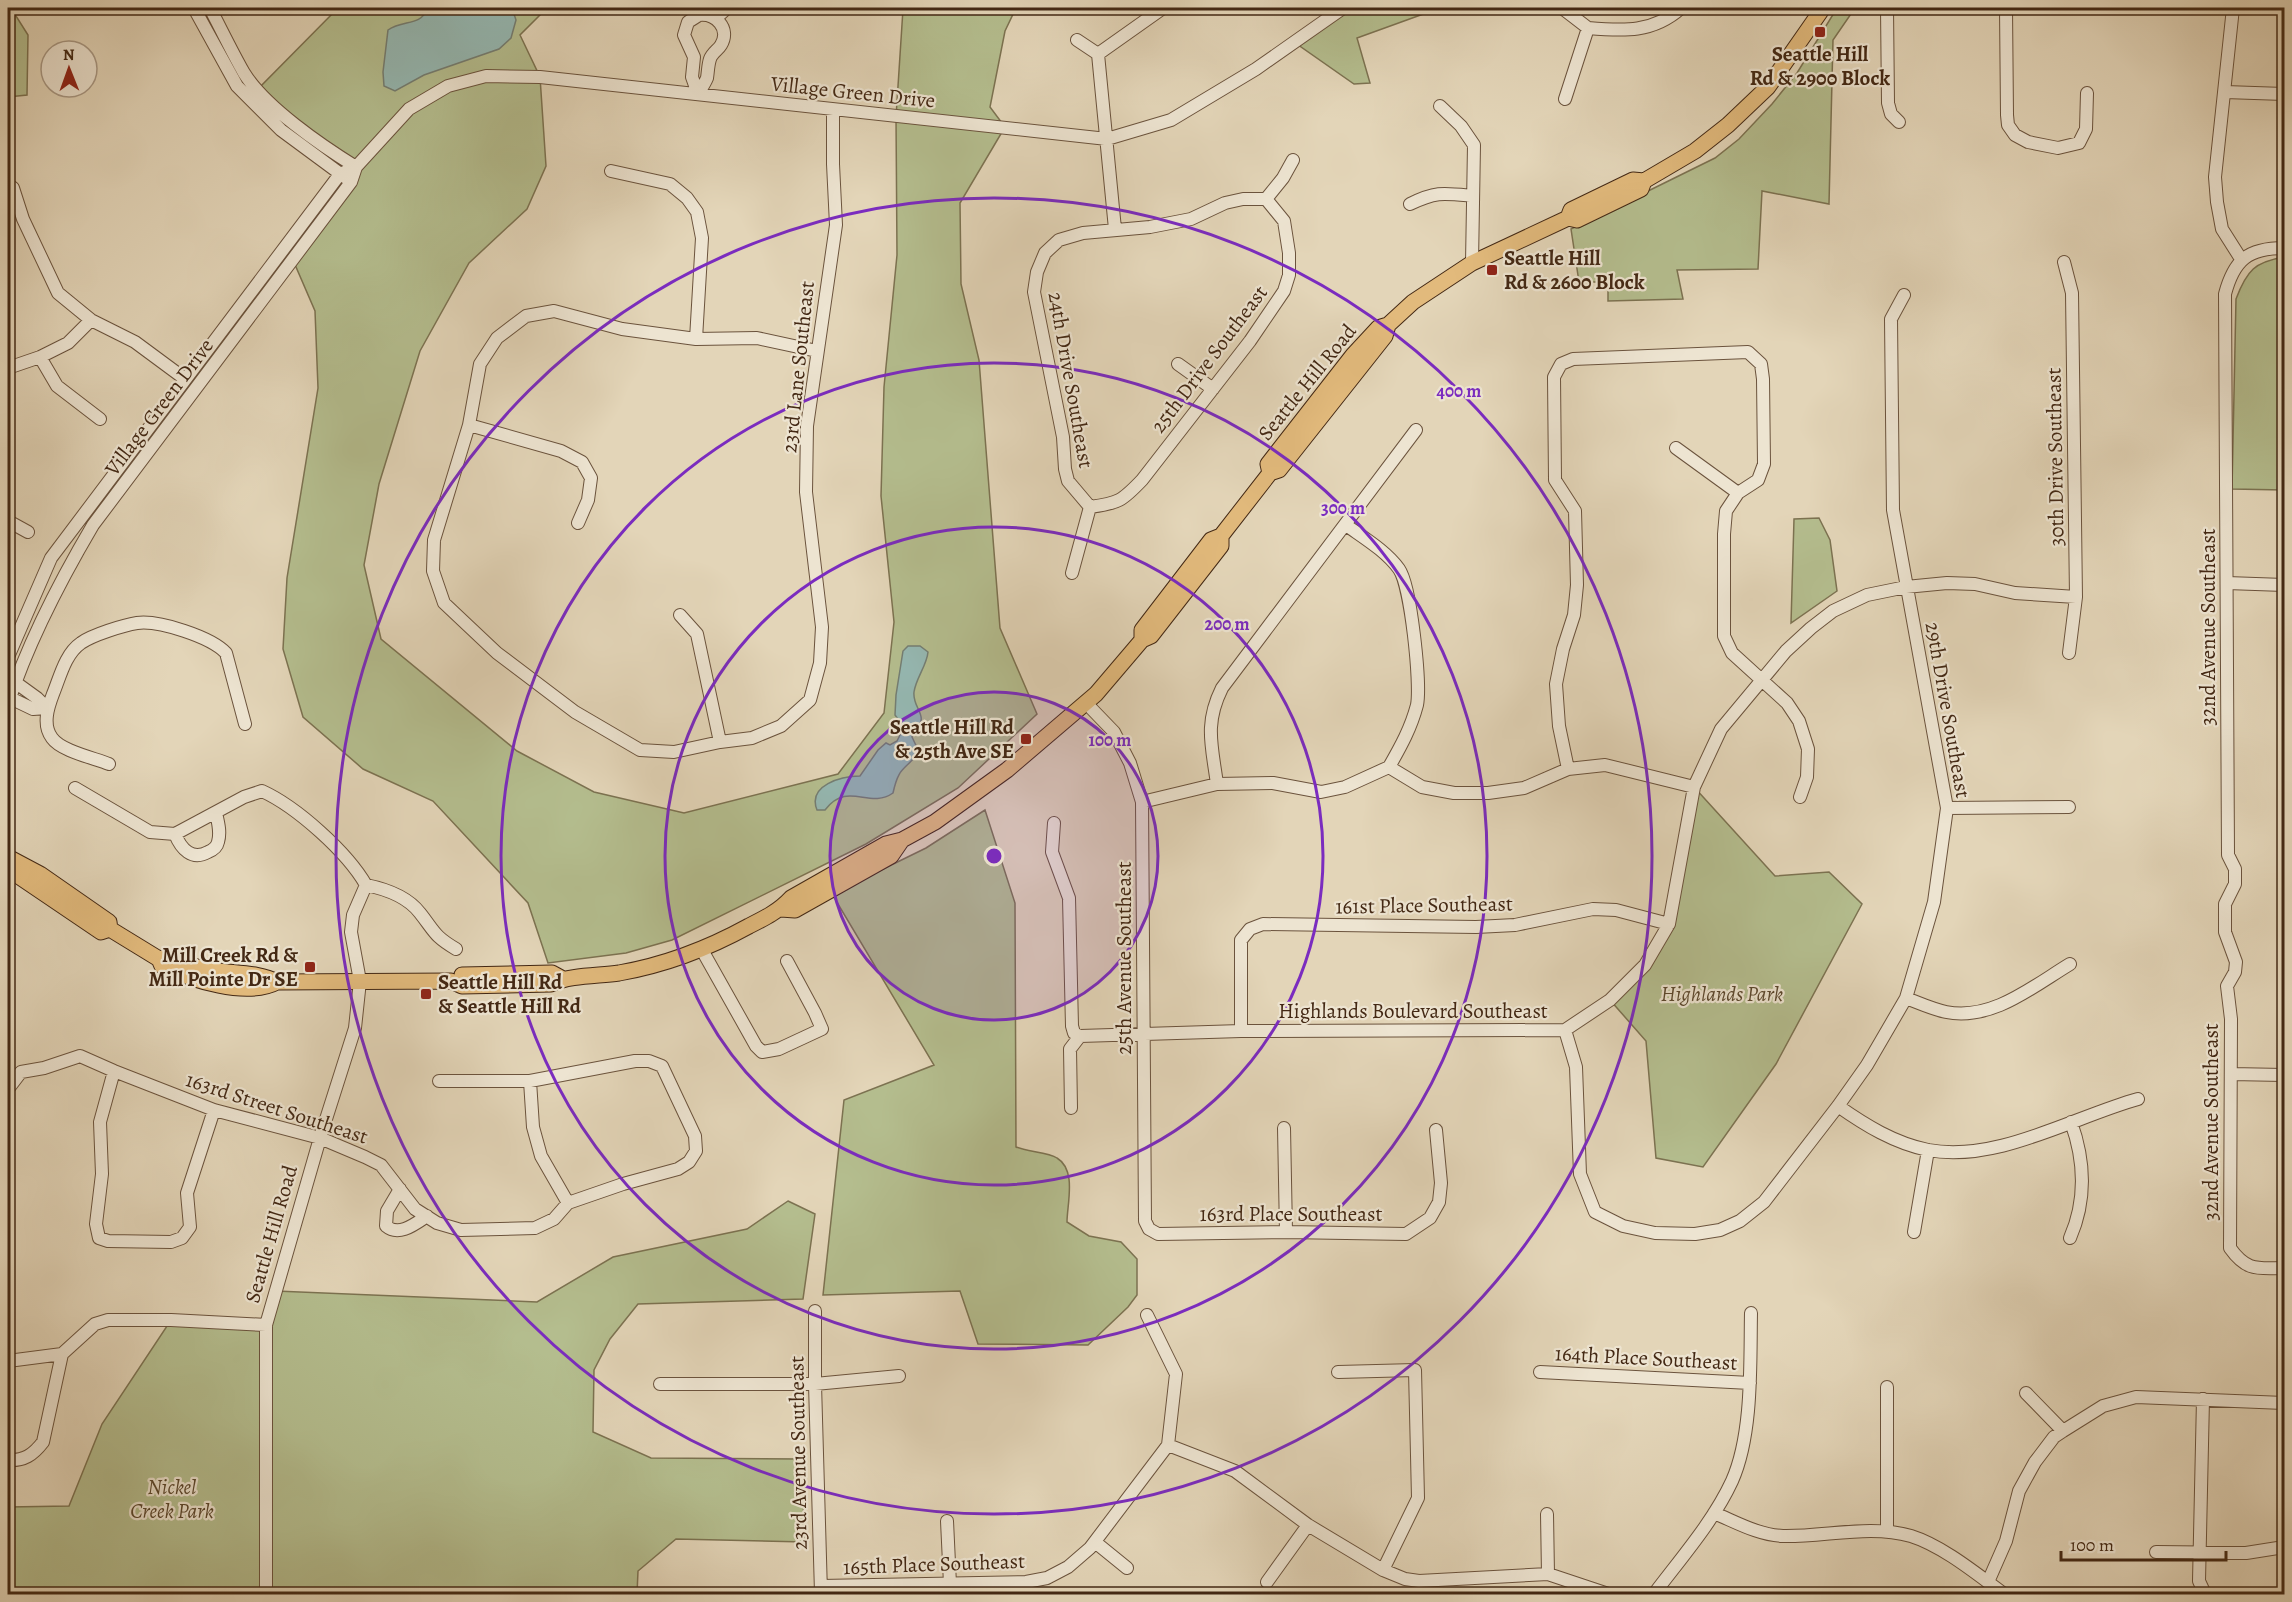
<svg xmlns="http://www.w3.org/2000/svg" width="2292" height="1602" font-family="Alegreya,serif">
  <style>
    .green { fill: #b4bd8e; stroke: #7c7251; stroke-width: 1.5 }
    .water { fill: #95b8b2; stroke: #747e73; stroke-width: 1.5 }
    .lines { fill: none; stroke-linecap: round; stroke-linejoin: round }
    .minor-casing { stroke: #6b533d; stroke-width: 14 }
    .major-casing { stroke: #432814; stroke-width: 17 }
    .minor { stroke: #ede4d1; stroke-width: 12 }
    .major { stroke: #e2ba7c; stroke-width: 15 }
    .ring { fill: none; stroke: #7b2cbf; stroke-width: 3 }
    .poi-dot { fill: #8f2418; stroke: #ede4d1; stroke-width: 2 }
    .labels { text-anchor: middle; stroke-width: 4.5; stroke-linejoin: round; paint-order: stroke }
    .poi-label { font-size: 21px; font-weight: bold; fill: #432814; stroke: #ede4d1; text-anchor: start }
    .street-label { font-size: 21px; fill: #432814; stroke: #ede4d1 }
    .park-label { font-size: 21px; font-style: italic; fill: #5a462c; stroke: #ede4d1 }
    .centre { fill: #7b2cbf; stroke: #ede4d1; stroke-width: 3 }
    .ring-label { font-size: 18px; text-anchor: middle; font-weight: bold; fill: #7b2cbf; stroke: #ede4d1; stroke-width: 4.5; stroke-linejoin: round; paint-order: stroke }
  </style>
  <rect width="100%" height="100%" fill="#e3d5b8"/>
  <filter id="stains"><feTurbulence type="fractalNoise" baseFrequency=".00333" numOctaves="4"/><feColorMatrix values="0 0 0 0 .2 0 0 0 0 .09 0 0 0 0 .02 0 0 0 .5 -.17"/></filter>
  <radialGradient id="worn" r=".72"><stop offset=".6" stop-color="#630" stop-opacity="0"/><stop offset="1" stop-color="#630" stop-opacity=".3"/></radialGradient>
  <path class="green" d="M8,8H11L28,35L27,95L8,97Z
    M338,8H547L520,35L540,77L546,166L527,209L469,263L420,351L379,484L364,565L381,639L517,751L594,792L684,813L838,774L884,713L894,622L881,496L884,387L897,255L896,117L903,9L904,8H1016L1005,31L990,107L1005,127L960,203L961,284L979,360L1000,628L1037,714L958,788L866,844L672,940L626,953L548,963L528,903L433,801L363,769L303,717L283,649L287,578L318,388L315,311L293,260L356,167L258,89Z
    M1343,8H1440L1357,38L1370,83L1354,84L1294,42Z
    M1837,8H1851L1853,11L1833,40L1829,204L1762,191L1758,269L1677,270L1683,299L1608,301V282H1579L1571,229L1715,158L1739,139L1772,104L1797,73Z
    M2020,8H2159L2160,12L2020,14Z
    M2284,257V490L2232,489L2236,299C2247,270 2255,262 2284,257Z
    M1819,518L1830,540L1837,591L1791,623L1794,519Z
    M1694,787L1775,876L1829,872L1862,904L1776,1064L1703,1167L1656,1158L1646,1041L1610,1000L1645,965L1669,924Z
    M985,810L1015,903L1016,1147C1028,1152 1048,1152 1057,1158C1077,1170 1067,1204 1067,1222L1089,1236L1121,1242L1137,1259V1295L1128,1307L1088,1345L978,1344L960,1291L823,1295L844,1100L934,1065L832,894L926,848Z
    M788,1201L815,1214L803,1299L638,1304L610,1339L594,1370L593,1432L651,1458L801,1459L805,1542L676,1539L638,1571L637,1594H8V1507L69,1506L102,1424L171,1320L266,1325L276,1291L537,1302L613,1257L747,1229Z"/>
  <path class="water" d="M428,8H512L516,20L511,38L499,49L424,75L395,91L384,86L383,72L388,30C404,19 420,27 428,8Z
    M908,646H920L928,652C927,665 916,678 914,692C912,709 932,717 913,731L912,737L919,752C905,771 899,765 893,793C869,810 848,780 825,810H817C807,785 842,776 860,776L878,750L886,743L890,745L897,741L904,727L895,715L896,695L903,651Z"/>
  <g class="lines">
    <defs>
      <path id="minor" d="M194,8L237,86L281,130L346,178
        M210,8C221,29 232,52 244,73C265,107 322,146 356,167
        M1562,8L1588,28L1565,99
        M1887,8L1888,103L1891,114L1899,122
        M2006,8L2007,115L2008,125L2015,135L2028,142L2058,148L2079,143L2086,129L2087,93
        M2233,8L2215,177L2217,202L2222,229L2241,259
        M699,15C715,13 731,28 721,45C718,50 712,53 710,59C708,65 708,72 707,78C705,83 701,89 698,94L692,77L694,57L684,35L688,22Z
        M716,18L727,8
        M1588,28C1624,31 1653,33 1681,8
        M1077,40L1098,54
        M2225,92L2284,94
        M1440,106L1461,126L1474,145L1472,263
        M611,171L670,184L687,198L697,212L702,238L696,339
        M8,184L13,188L23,219L58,293L91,320L135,342L185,379
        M1266,199L1283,178L1293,160
        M1410,204C1436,191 1444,193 1473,196
        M1115,229L1098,54L1163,8
        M2284,248C2248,248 2234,260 2225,294L2228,855L2235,869V884L2225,904V932L2236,962L2235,972L2227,986L2231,1019L2230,1248C2247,1272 2258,1268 2284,1268
        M2064,262L2072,293L2076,597L2069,653
        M817,351L757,338L696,339L622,329L554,311L526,316L497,338L480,364L469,425L434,540L433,571L444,603L497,653L575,712L640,750L674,752L720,742L752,738L781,726L810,700L820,663L822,627L806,492L807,426L836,225L833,164V110
        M40,357L57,386L100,419
        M1178,364L1213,389
        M8,368L40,357L68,343L91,320
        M469,425L561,451L582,462L591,478L588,500L578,523
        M1676,448L1738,493
        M1090,507L1068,481L1065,469L1063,437L1034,292L1037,272L1045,253L1059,240L1083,233L1150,227L1191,219L1225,203L1243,199H1266
        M1090,507C1119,503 1122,501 1142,480L1250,341L1284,291L1289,275V253L1284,221L1266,199
        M8,521L28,532
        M1346,525C1364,538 1386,551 1399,569C1411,586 1421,684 1417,705C1411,728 1401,746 1389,767
        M1072,573L1090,507
        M2227,583L2284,585
        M680,615L697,634L720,742
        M8,657L51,558L340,174L356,167
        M8,677L37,698L47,708
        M8,697L33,709L47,708
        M1086,703L1114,732L1130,763L1142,802L1145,1221L1149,1229L1158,1234L1286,1232L1406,1234L1430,1218L1439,1202L1441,1183L1436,1130
        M8,704C28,642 60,581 93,525L351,182L356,167L409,109L448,86L486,76L540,77L1107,139L1171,120L1256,69L1343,8
        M109,764C94,758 61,751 52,738C42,725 48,707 53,694C60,677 65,654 81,643C92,635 124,625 137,623C159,620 211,637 226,653L245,724
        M1389,767L1422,787L1454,793H1488L1524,788L1568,769L1605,765L1694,787
        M1568,769L1559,726L1556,684L1563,649L1574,615L1577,585L1575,511L1555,480L1554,377L1561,364L1573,359L1748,352L1761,364L1763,379L1764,464L1758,480L1738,493L1726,511L1724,534V636L1732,653L1787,703L1799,721L1808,749L1807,777L1800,797
        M1217,784C1212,746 1204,724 1222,688L1416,430
        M75,788L150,832L175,834L244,797L262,791C297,807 347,852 366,885
        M1142,802L1217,784L1273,783L1321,792L1345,787L1389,767
        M1947,808L2069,807
        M1054,823L1052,852L1069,898L1072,1026L1074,1033L1080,1036L1241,1031L1565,1030L1610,1000L1645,965L1669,924L1694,787L1721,729L1786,651L1811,628L1833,611L1867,595L1906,587L1947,583L1975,584L2015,593L2076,597
        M175,834C181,849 192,861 208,852C213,850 217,847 218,842C221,832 218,822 216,813
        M366,885C386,889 407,896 420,913C435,932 434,936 456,949
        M702,950L756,1046L762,1052L779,1049L822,1029L815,1013L787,961
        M1906,998C1919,1003 1932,1009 1946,1012C1992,1021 2032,987 2070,964
        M1565,1030L1576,1067L1580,1174L1595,1212L1623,1226L1655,1233L1695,1234L1720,1230L1740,1221L1764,1202L1838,1106L1867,1065L1906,998L1934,902L1947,808L1893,510L1891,319L1904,295
        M1241,1031V940L1250,929L1263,924L1476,927L1515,925L1593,909L1616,910L1669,924
        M114,1071L100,1122L102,1174L96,1224L99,1238L108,1241L171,1242L182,1238L190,1227L187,1193L214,1110
        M2231,1074L2284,1075
        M530,1081L533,1127L541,1156L568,1203
        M8,1089L21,1072L44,1068L80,1056L114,1071L214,1110L320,1138L365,1157L381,1165L415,1209L437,1223L461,1230L535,1228L554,1219L568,1203L623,1184L678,1169L689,1162L696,1151L695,1136L662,1066L649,1061H635L530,1081H439
        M1838,1106C1865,1125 1894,1143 1928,1150C1997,1163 2073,1117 2138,1099
        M1071,1108L1070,1049L1080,1036
        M1284,1128L1286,1232
        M400,1189L387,1211L386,1226C399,1237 415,1224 427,1216
        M1914,1232L1928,1150
        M2070,1238C2087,1199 2085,1161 2071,1122
        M815,1311V1384L821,1593
        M1147,1315L1176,1374L1168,1445
        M8,1361L62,1354L95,1324L108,1320H171L266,1325
        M1338,1372L1415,1370L1418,1498L1383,1570
        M1540,1372L1750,1383
        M660,1384H815L899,1376
        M1887,1387V1531
        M2026,1393L2063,1431L2103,1406L2136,1397L2284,1403
        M2203,1399L2199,1581L2205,1594
        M8,1460C24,1461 33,1455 43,1442L62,1354
        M1714,1513C1736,1522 1758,1535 1783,1536C1825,1537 1870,1524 1911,1536C1943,1546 1978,1575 2004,1594
        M1547,1514L1548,1574
        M947,1521L950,1584
        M1095,1542L1127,1568
        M2156,1552L2246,1553L2284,1547
        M1267,1582L1308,1525
        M1988,1582L2006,1541L2019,1491L2035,1462L2054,1437L2063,1431
        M821,1586L1026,1582L1047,1578L1068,1567L1090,1548L1168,1445L1235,1471L1308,1525L1383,1570L1405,1579L1419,1581L1548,1574L1608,1594
        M266,1594V1325L320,1138L355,1028L360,981L351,932L353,915L366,885
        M1654,1594C1681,1558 1713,1522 1732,1481C1753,1434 1750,1363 1751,1313"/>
      <path id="major" d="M1568,218L1571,210L1633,180L1644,181L1695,151L1728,125L1768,87L1823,8
        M1270,473L1268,464L1353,355L1378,328L1388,325L1413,302L1472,263L1568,218L1577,220L1641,189L1644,181
        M1142,640V630L1211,540L1221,536L1270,473L1279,470L1385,336L1388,325
        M8,857L40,874L109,922L110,929L159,959L162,966C192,980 246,998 277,982L451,981L462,986L551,984C570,975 598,976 619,973C665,965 709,948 749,926C765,918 779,911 791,898L886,844L902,840L935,822L1007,770L1096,694L1142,640L1151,636L1221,546V536
        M8,869L101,932L110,929
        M781,909L795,910L891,856L902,840
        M159,959C171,955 182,962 194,966C220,975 256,970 277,982
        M462,975L552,973L563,979"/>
    </defs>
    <use href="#minor" class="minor-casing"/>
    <use href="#major" class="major-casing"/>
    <use href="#minor" class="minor"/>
    <use href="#major" class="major"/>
  </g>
  <circle cx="994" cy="856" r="164" fill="#7b2cbf" fill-opacity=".12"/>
  <g class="ring">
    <circle cx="994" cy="856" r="164"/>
    <circle cx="994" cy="856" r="329"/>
    <circle cx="994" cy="856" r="493"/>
    <circle cx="994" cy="856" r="658"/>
  </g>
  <g class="poi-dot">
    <rect x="1814" y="26" width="12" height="12" rx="3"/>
    <rect x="1486" y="264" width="12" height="12" rx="3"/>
    <rect x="1020" y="733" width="12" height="12" rx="3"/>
    <rect x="304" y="961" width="12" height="12" rx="3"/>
    <rect x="420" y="988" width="12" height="12" rx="3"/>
  </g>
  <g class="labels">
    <g class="poi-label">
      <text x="1820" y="61" text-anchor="middle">Seattle Hill<tspan x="1820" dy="24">Rd &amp; 2900 Block</tspan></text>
      <text x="1504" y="265">Seattle Hill<tspan x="1504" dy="24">Rd &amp; 2600 Block</tspan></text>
      <text x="1014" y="734" text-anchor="end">Seattle Hill Rd<tspan x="1014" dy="24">&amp; 25th Ave SE</tspan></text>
      <text x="298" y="962" text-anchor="end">Mill Creek Rd &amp;<tspan x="298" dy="24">Mill Pointe Dr SE</tspan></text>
      <text x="438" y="989">Seattle Hill Rd<tspan x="438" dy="24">&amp; Seattle Hill Rd</tspan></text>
    </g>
    <g class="street-label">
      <text transform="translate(853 92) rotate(6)" y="7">Village Green Drive</text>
      <text transform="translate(1209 359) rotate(-53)" y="7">25th Drive Southeast</text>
      <text transform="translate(798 367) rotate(-84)" y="7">23rd Lane Southeast</text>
      <text transform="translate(1071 380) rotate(80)" y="7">24th Drive Southeast</text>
      <text transform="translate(1307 382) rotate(-51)" y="7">Seattle Hill Road</text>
      <text transform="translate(159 407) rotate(-53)" y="7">Village Green Drive</text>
      <text transform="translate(2055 457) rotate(-91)" y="7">30th Drive Southeast</text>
      <text transform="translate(2208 627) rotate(-90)" y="7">32nd Avenue Southeast</text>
      <text transform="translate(1948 710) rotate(80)" y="7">29th Drive Southeast</text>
      <text transform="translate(1424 905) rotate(-1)" y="7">161st Place Southeast</text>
      <text transform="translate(1124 958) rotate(-90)" y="7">25th Avenue Southeast</text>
      <text x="1413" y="1018">Highlands Boulevard Southeast</text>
      <text transform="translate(277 1108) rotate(18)" y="7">163rd Street Southeast</text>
      <text transform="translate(2211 1122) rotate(-90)" y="7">32nd Avenue Southeast</text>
      <text x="1291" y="1221">163rd Place Southeast</text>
      <text transform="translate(271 1234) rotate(-74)" y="7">Seattle Hill Road</text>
      <text transform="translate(1646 1358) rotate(3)" y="7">164th Place Southeast</text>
      <text transform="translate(798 1453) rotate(-91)" y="7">23rd Avenue Southeast</text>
      <text transform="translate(934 1564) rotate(-2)" y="7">165th Place Southeast</text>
    </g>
    <g class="park-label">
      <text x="1722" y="1001">Highlands Park</text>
      <text x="172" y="1494">Nickel<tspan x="172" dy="24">Creek Park</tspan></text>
    </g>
  </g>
  <circle cx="994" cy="856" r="9" class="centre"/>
  <g class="ring-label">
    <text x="1459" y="397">400 m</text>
    <text x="1343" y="514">300 m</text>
    <text x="1227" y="630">200 m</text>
    <text x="1110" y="746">100 m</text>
  </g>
  <rect width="2292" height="1602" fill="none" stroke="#e3d5b8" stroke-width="30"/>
  <rect x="9" y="9" width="2274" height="1584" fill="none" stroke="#432814" stroke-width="3"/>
  <rect x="15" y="15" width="2262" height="1572" fill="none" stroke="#432814" stroke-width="1.5"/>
  <g transform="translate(69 69) rotate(359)"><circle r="28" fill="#ede4d1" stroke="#a99985" stroke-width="1.5"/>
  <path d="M0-4.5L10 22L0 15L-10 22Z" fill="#8f2418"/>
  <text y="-9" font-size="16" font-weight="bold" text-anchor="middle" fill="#432814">N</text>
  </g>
  <path d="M2061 1551v9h165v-9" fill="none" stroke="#432814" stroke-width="3"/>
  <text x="2070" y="1551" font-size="18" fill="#432814" stroke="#ede4d1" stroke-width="4.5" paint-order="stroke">100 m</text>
  <rect width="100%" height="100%" filter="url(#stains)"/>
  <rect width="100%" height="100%" fill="url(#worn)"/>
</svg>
